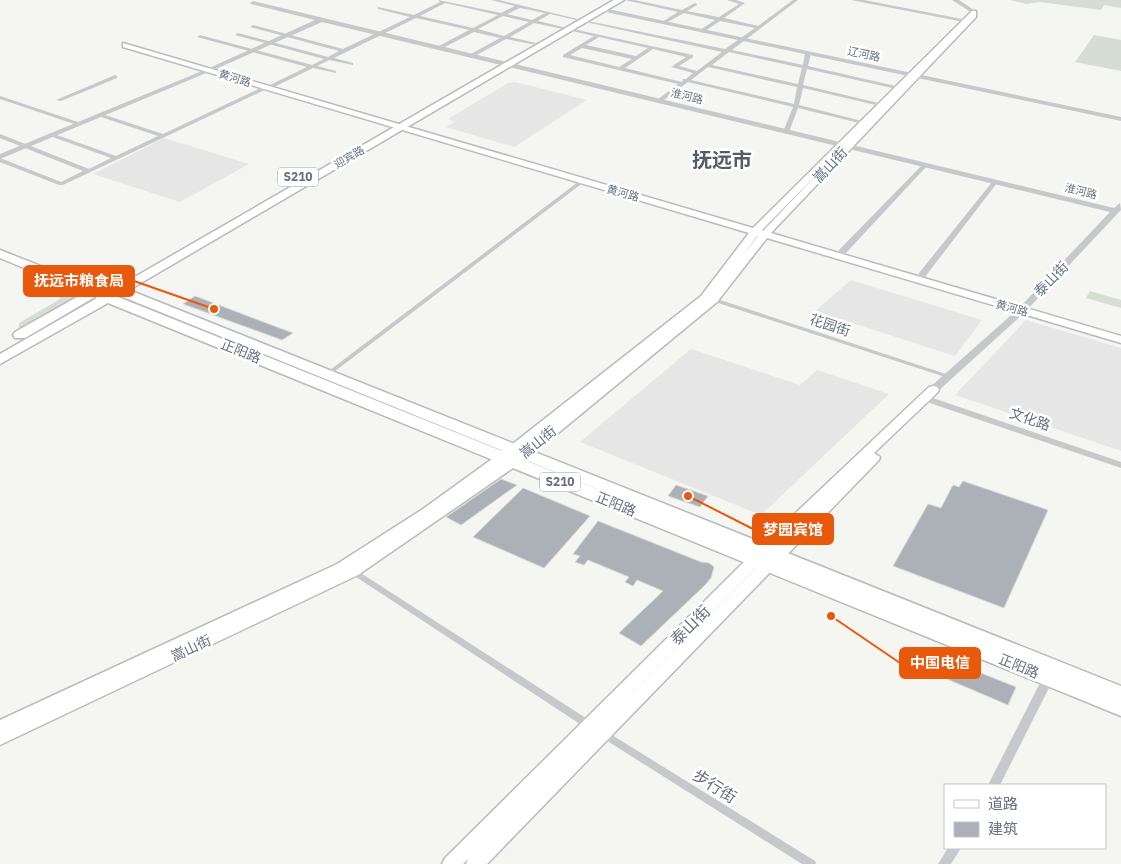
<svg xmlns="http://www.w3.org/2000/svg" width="1121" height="864" font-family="'IBM Plex Sans','Noto Sans SC',sans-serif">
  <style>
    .built { fill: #e6e6e6 }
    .green { fill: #d6ddd3 }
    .building { fill: #acb1b8; stroke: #d7d7d5 }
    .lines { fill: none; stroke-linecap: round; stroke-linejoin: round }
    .secondary-casing { stroke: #b8bbc0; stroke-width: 3 }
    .primary-casing { stroke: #b6b9be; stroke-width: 3 }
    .pedestrian { fill: #c6c8cc; fill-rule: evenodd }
    .minor { fill: #c6c8cc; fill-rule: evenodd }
    .tertiary { fill: #c6c8cc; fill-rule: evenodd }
    .secondary { fill: #fff; fill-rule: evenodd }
    .primary { fill: #fff; fill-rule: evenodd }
    .labels { text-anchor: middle; stroke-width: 5; stroke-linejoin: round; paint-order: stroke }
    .far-street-label { font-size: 11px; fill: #657183; stroke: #fff }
    .shield { fill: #fff; stroke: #939ca8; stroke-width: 1 }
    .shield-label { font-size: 12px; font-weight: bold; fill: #657183 }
    .street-label { font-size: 14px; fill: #657183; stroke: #fff }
    .near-street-label { font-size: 16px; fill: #657183; stroke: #fff }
    .far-town-label { font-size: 20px; font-weight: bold; fill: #535c68; stroke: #fff }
    .leader { fill: none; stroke: #e8590c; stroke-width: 2 }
    .callout-dot { fill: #e8590c; stroke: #fff; stroke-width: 2 }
    .callout { fill: #e8590c; stroke: #e8590c; stroke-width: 2 }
    .callout-label { font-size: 15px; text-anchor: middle; font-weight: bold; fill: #fff }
  </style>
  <rect width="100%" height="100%" fill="#f5f6f2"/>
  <path class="built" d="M515,82L587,100L514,147L446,127L455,122L448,119L508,83Z
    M164,138L249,164L180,202L93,174Z
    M851,280L982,320L955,356L815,311Z
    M1026,320L1121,348V451L955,395Z
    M691,349L800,385L817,370L889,394L761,515L580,442Z"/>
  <path class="green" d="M1010,0H1121V8L1104,5L1101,10L1039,2L1026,4Z
    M1094,35L1121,40V71L1075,62Z
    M43,278L84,294L18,332L19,323L60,299L59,295L33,283Z
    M1090,291L1121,300V308L1086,298Z"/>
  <path class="building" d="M195,296L245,315L293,333L282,340L183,304Z
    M501,479L517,485L461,525L446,517Z
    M963,481L1048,510L1004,608L893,566L928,504L941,508L953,485L959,487Z
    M676,485L708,496L700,507L668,496Z
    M523,488L590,516L544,568L473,537Z
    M598,521L701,562L709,563L714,567L711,578L705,585L641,646L619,633L663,591L637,580L633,586L625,582L629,577L588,560L584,565L575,562L580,556L573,554Z
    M948,660L1016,687L1008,705L940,676Z"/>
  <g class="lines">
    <defs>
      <path id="secondary" d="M972,11H976V17L771,233L1121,336V343L767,238L717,302L529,457L358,575L0,745V720L337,564L423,509L510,446L701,296L749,233L123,47V43L753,228ZM824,167L763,231L762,230ZM758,235V236L739,260Z
        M933,386L937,387L939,390L937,393L874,453L880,457L879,460L487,864H466L468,859L463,864H442L445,858L750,556L929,387ZM782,542L519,807L760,564Z"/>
      <path id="primary" d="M614,0H624L129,290L1121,686V716L108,303L0,364V354L97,298L95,297L25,338H15L13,335L15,332L84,293L0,258V250L94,287L100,285L105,286L106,289L105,292L107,293ZM122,295L123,297L654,512L118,297Z"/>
    </defs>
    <use href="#secondary" class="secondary-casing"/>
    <use href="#primary" class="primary-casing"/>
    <path class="pedestrian" d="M582,179L584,180V182L330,375H326L325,374L326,373Z
      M711,297L949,375L950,376L949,377H945L709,300L708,299Z
      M353,568L592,722L593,725L592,728L589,729L586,728L350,573L349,571L350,569Z
      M604,730L815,861L816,864H802L601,737L599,734L601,731Z"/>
    <path class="minor" d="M438,0L501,13L515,6L491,0H499L578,19L576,20L550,14L538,21L563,27V29L534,23L510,37L536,43V45L506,39L471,58L469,57V55L500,38L474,32L439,50L437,49V47L469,30L416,18L334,58L353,63V65L329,60L317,66L336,71V73L313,68L274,87L271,85L272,84L307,67L197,37L200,35L312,65L324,59L235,35L238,33L328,57L339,51L250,27L253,25L343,49L410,17L378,9V7L414,15L440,2ZM445,3L498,15L473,28L420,16ZM520,8L545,13L532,20L507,14ZM503,16L529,22L504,36L478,29Z
      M625,0H634L682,10L695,3L697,4V5L687,11L719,17L739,4L727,0H736L745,3L724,18L758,26L793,0H798L732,50L803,65L805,53L808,51L811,53L808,66L900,87L897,89L807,69L803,85L883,104L880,106L803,88L799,105L866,122L863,124L798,108L789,132L786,134L783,132L793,107L688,82L661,102H657V100L678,84L563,57V55L594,36L568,30V28L693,55V57L679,66L697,71L722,52L581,21L583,20L725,49L755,28L720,21L702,33L699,31L700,30L715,20L684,13L664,24L662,23V22L678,12ZM599,37L648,48L636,56L586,45ZM582,48L632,59L619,67L570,55ZM653,49L686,57L671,67L693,73L686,79H683L682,82L625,68ZM729,52L802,68L798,84L712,65ZM708,67L797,87L794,104L691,80Z
      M115,75L117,76V78L61,101L56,100Z
      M267,85L269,86V88L63,185H59L0,162V158L61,182L83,171L0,138V134L89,169L111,158L50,136V134H54L116,156L158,136L98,116V114H102L163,134Z
      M0,96L81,123L82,124L77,125L0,99Z
      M925,163L928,165L927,166L845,254H839V250L923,164Z
      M995,180L997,181V183L925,277H919V273L993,181Z
      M930,397L1121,462V468L927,402L926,400Z
      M1048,674L1052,675L1054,678L1000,785H988L1044,675Z
      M948,848H961L951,864H938Z"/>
    <path class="tertiary" d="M851,0H864L972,21L969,23Z
      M952,0H959L977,12L972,13Z
      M253,1L1114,208L1120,203L1121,210L1024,313L937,392L933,393L928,390L929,388L1018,309L1110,212L322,22L211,71L0,159V154L207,69L315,20L251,4L250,3Z
      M603,8L1121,117V121L601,11V9Z"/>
    <use href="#secondary" class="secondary"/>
    <use href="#primary" class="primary"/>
  </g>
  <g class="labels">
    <g class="far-street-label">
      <text transform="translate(864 54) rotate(12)" y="4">辽河路</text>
      <text transform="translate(235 78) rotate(17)" y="4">黄河路</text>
      <text transform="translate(687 96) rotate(14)" y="4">淮河路</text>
      <text transform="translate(349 157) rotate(-30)" y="4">迎宾路</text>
      <text transform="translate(1081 191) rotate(14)" y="4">淮河路</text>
      <text transform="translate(623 193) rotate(16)" y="4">黄河路</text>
      <text transform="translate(1012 308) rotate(16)" y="4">黄河路</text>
    </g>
    <g class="shield">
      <rect x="278" y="167.5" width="40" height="19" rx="4"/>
      <rect x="540" y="472.5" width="40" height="19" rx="4"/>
    </g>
    <g class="shield-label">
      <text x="298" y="181">S210</text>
      <text x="560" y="486">S210</text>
    </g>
    <g class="street-label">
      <text transform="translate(830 165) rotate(-47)" y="5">嵩山街</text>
      <text transform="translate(1051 279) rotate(-46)" y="5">泰山街</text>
      <text transform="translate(830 325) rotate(18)" y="5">花园街</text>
      <text transform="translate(241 351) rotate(22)" y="5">正阳路</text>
      <text transform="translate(1030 419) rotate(19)" y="5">文化路</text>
      <text transform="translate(538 442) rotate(-39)" y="5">嵩山街</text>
      <text transform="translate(616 504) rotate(22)" y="5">正阳路</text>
      <text transform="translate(191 648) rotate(-25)" y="5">嵩山街</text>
      <text transform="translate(1019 666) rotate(22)" y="5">正阳路</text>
    </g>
    <g class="near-street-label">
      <text transform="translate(690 625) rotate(-45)" y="6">泰山街</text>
      <text transform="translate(715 786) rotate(32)" y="6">步行街</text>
    </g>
    <g class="far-town-label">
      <text x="722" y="167">抚远市</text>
    </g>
  </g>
  <path class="leader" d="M214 309L134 281M688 496L753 529M831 616L900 663"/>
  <g class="callout-dot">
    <circle cx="214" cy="309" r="5"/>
    <circle cx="688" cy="496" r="5"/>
    <circle cx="831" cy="616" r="5"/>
  </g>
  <g class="callout">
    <rect x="24" y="266" width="110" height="30" rx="5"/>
    <rect x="753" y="514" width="80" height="30" rx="5"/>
    <rect x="900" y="648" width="80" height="30" rx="5"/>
  </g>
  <g class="callout-label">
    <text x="79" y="286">抚远市粮食局</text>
    <text x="793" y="535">梦园宾馆</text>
    <text x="940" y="668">中国电信</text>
  </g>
  <rect x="944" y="784" width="162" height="65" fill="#ffffff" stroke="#c1c6cd"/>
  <rect x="954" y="800" width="25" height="8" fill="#ffffff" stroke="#c1c6cd"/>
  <text x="988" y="809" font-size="15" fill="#657183">道路</text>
  <rect x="954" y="822" width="25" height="15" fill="#acb1b8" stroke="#c1c6cd"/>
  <text x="988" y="834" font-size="15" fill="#657183">建筑</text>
</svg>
